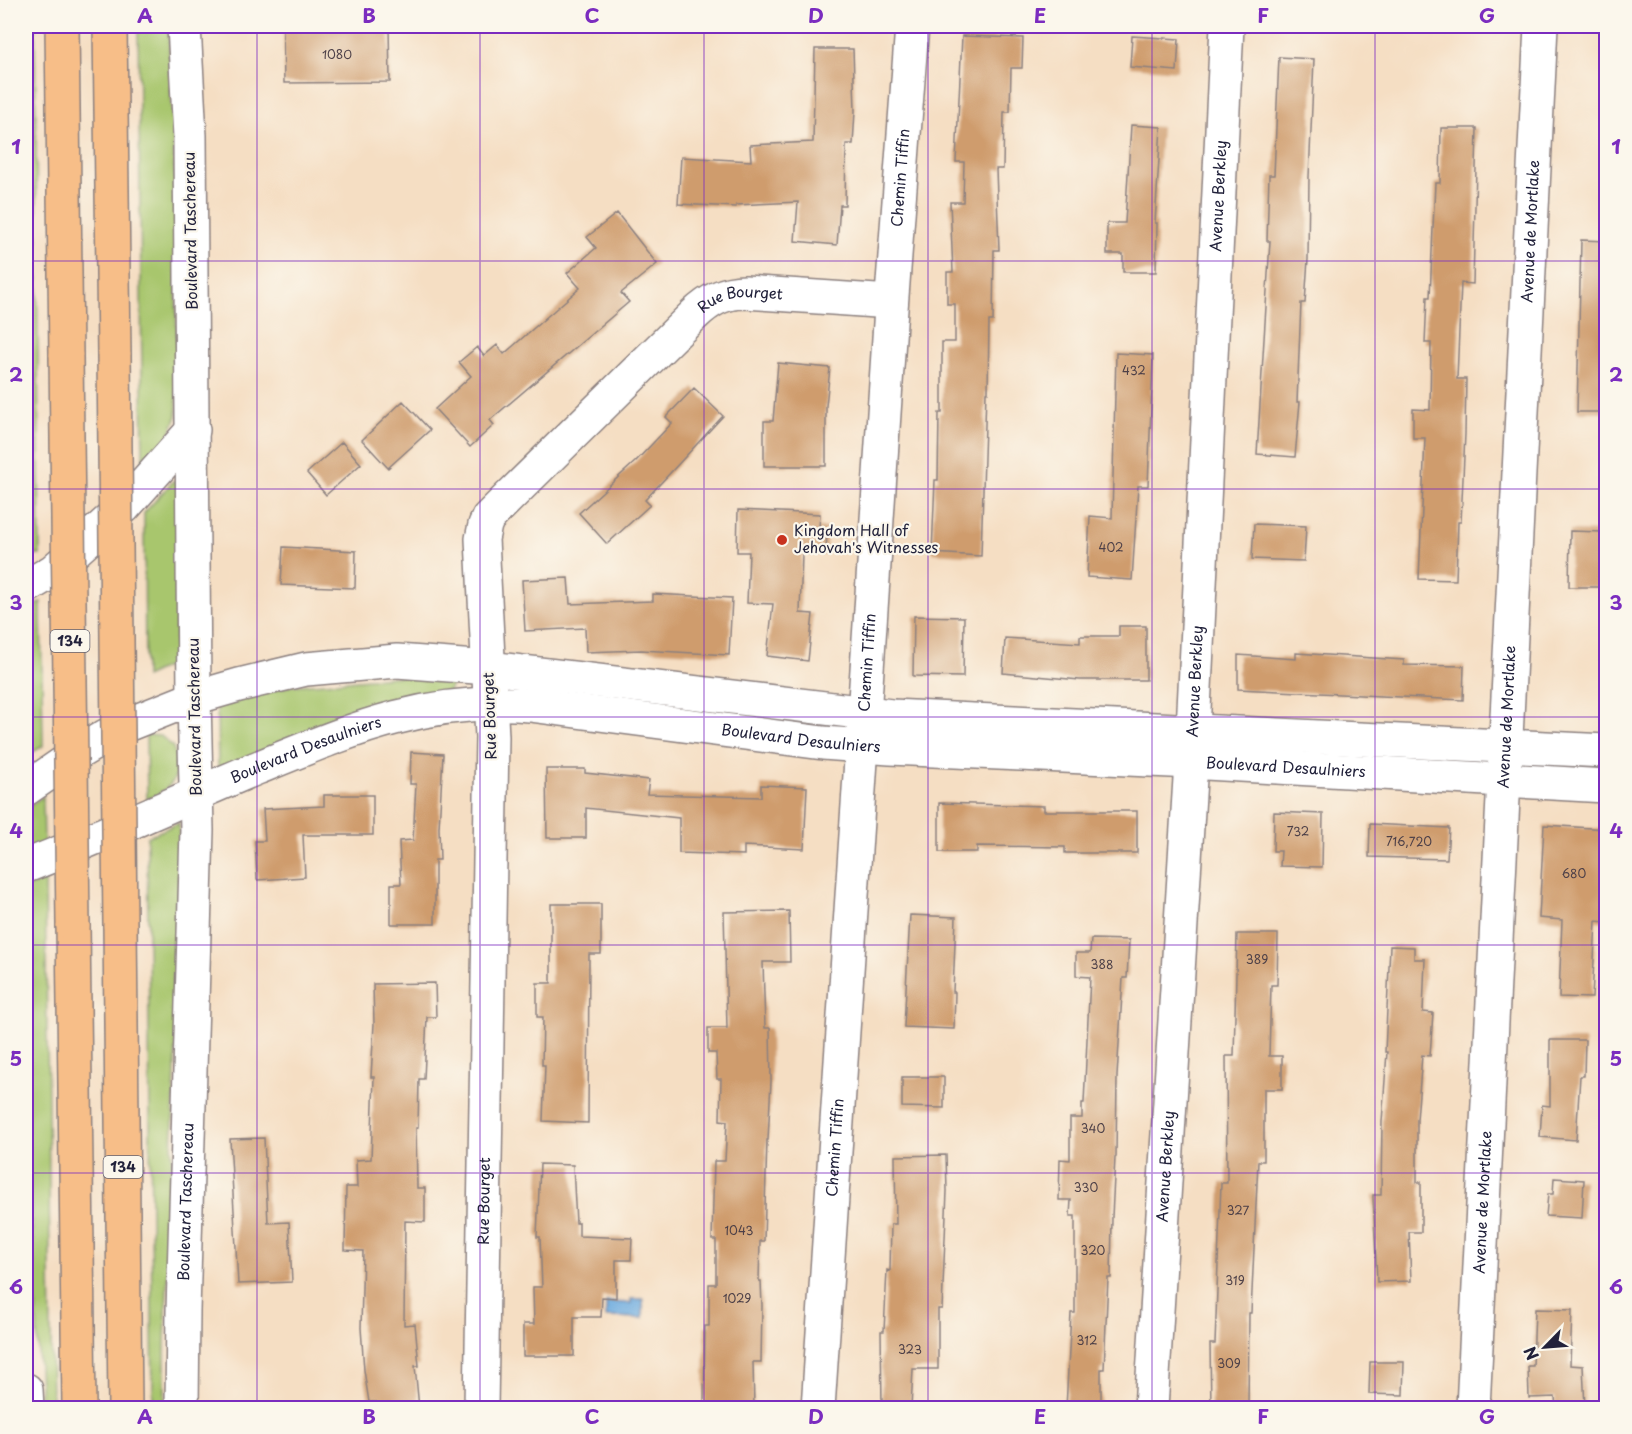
<svg xmlns="http://www.w3.org/2000/svg" width="1632" height="1434" font-family="'Playpen Sans',sans-serif">
  <style>
    .green { fill: #a8c66d; stroke: #657454; stroke-width: 1.5 }
    .water { fill: #6dabdf; stroke: #48668d; stroke-width: 1.5 }
    .building { fill: #cf9c6d }
    .lines { fill: none; stroke-linecap: round; stroke-linejoin: round }
    .minor-casing { stroke: #8c807f; stroke-width: 36 }
    .highway-casing { stroke: #8c807f; stroke-width: 36 }
    .minor { stroke: #fff; stroke-width: 33 }
    .highway { stroke: #f7be88; stroke-width: 33 }
    .highway-bridge-casing { stroke: #8c807f; stroke-width: 36; stroke-linecap: butt }
    .highway-bridge { stroke: #f7be88; stroke-width: 33 }
    .grid { fill: none; stroke: #7b2cbf; stroke-width: 1.5; stroke-opacity: 0.55 }
    .poi-dot { fill: #c8321e; stroke: #fbf7ec; stroke-width: 2 }
    .labels { text-anchor: middle; stroke-width: 4.5; stroke-linejoin: round; paint-order: stroke }
    .number-label { font-size: 12px; fill: #4d4048 }
    .shield { fill: #fbf7ec; stroke: #636270; stroke-width: 1.5 }
    .shield-label { font-size: 14px; font-weight: bold; fill: #22223b }
    .street-label { font-size: 15px; fill: #22223b; stroke: #fbf7ec }
    .poi-label { font-size: 15px; fill: #22223b; stroke: #fbf7ec; text-anchor: start }
    .neatline { fill: none; stroke: #7b2cbf; stroke-width: 2 }
    .grid-label { font-size: 20px; text-anchor: middle; font-weight: bold; fill: #7b2cbf }
  </style>
  <rect width="100%" height="100%" fill="#fbf7ec"/>
  <filter id="ink" filterUnits="userSpaceOnUse"><feTurbulence type="fractalNoise" baseFrequency=".0167" numOctaves="2"/><feDisplacementMap in="SourceGraphic" scale="12" xChannelSelector="R" yChannelSelector="G"/><feConvolveMatrix kernelMatrix="1 2 1 2 8 2 1 2 1" color-interpolation-filters="sRGB"/></filter>
  <filter id="wash" filterUnits="userSpaceOnUse"><feTurbulence type="fractalNoise" baseFrequency=".008" numOctaves="4" result="noise"/><feDisplacementMap in="SourceGraphic" scale="24" xChannelSelector="R" yChannelSelector="G"/><feGaussianBlur stdDeviation="1.35" result="paint"/><feColorMatrix in="noise" values="0 0 0 0 0 0 0 0 0 0 0 0 0 0 0 0 0 1.4 0 .05"/><feComposite in="paint" operator="in"/></filter>
  <g filter="url(#wash)">
    <rect width="100%" height="100%" fill="#f5dec3"/>
    <path class="green" d="M26,26H35L40,555H26Z
      M138,26H168L176,205L177,416L169,436L143,466Z
      M173,481H178L175,666L166,667L145,677L144,513Z
      M41,602L43,746L26,756V610Z
      M414,675L451,680L452,685L448,693L218,770L217,705L290,686Z
      M146,735L161,736L173,747C183,779 172,787 147,800Z
      M43,796L44,844L26,849V809Z
      M179,823L177,1015L165,1344V1408H153L147,837Z
      M45,880L52,1408H41L26,1113V888Z"/>
    <path class="water" d="M631,1299H643V1318L606,1317V1302L631,1303Z"/>
    <g id="blocks">
      <path class="building" d="M389,26L390,82L284,83L283,28Z
        M962,36L1023,38L1022,68H1011L1010,112H1004L1003,169H996L999,250H994L993,321H989L988,392H986L981,556L932,553L935,480H938L939,413H942V342H955V304H947V272H953L950,202H963L964,162H956Z
        M1132,36L1179,39L1177,71L1130,67Z
        M815,49H853L855,111L853,144H846L845,205H840L837,245L795,241L798,202L736,205V207L678,204L681,157L751,161L750,145L813,142Z
        M1279,57L1314,59L1309,177L1308,259L1305,303H1301L1297,402H1300L1295,457L1257,454L1270,241H1267L1269,175H1274Z
        M1131,125L1161,127L1155,223H1157L1156,272H1123V254H1107V223H1125Z
        M1441,128H1477L1473,284L1461,283L1457,379H1466L1465,434L1461,522H1458L1456,580L1419,579L1425,438H1413V409L1430,410L1431,343H1425L1427,297H1430L1435,183H1440Z
        M617,213L657,264L621,293L629,302L490,420L494,425L470,447L435,409L471,376L459,362L477,347L484,356L497,345L504,354L580,288L567,273L596,248L587,237Z
        M1581,240L1606,241V412H1577Z
        M1116,353L1153,355L1148,486H1138L1132,580L1087,577L1090,516L1112,518Z
        M778,363L830,368L826,406V466H764V421H773Z
        M694,388L723,416L645,500L650,505L607,544L579,513L636,461L672,423L666,417Z
        M403,401L430,430L388,468L362,440Z
        M342,442L361,464L326,495L307,473Z
        M738,510L820,514L819,528H827L826,555L802,554L800,613L813,614L808,661L767,656L773,604L747,603L749,552H737Z
        M1254,524L1306,526L1304,561L1252,559Z
        M1570,531L1603,532V587H1569Z
        M283,547L356,551L355,588L281,585Z
        M568,578L570,604L653,601V594L732,598L729,655L641,650L586,652L585,628L525,631L522,580Z
        M914,616L964,617L963,677L913,676Z
        M1119,626H1146V680H1080L1003,673L1005,638L1080,643V636H1119Z
        M1296,653L1404,660V665L1464,666L1463,700L1238,689V655L1296,659Z
        M411,752L443,754L439,828L440,860H435V924H391V884H401L399,841L413,840L416,784H410Z
        M546,769H585V773L649,780L647,794L761,797V785L807,787L804,849L744,846V855L679,853V818L586,808V838H547Z
        M324,795H373V835H303L305,877L257,880L255,841H265L263,809L324,806Z
        M939,803L1044,806V811H1137V853H1065V847L977,846V852H939Z
        M1274,812L1323,814L1322,867L1280,866L1281,851H1273Z
        M1370,824L1449,828L1447,859L1369,857Z
        M1544,825L1606,829V922L1596,921L1592,998L1559,997L1562,920L1539,918Z
        M551,904H601V954H589L588,1123L543,1121L545,1065H542L543,1017H537V983H551Z
        M789,911L790,962H763L765,1028H770L771,1081L768,1140H767L764,1241H760L759,1281H761L762,1306L761,1362H753L754,1408H704L705,1326H709V1284H716V1240H712L714,1161H725L727,1121L720,1120L721,1079H717L716,1053H708V1028H727L724,912Z
        M910,915L956,917L953,992H955L954,1029L904,1027Z
        M1237,934H1278L1277,985H1271L1269,1056H1282V1089H1264V1161H1258L1251,1313H1249L1248,1408H1211L1210,1344H1215L1221,1183H1227L1226,1056H1234Z
        M1091,939L1129,940L1127,978H1123L1117,1076L1116,1157H1115L1112,1217L1111,1278H1108L1104,1369H1101V1408H1066L1071,1313H1075V1216H1070L1071,1200H1059L1060,1159L1070,1160V1118H1082V1103H1084L1090,977L1076,976V953H1090Z
        M1390,946L1414,947V959H1425L1423,1012L1433,1013L1430,1056L1422,1055L1417,1120V1182H1421V1232H1409L1411,1281L1377,1282L1373,1195H1381L1382,1122L1387,1052H1385Z
        M435,983L436,1017H427L424,1079H419L418,1128H416L417,1188H425V1222L405,1221L404,1325L415,1324L419,1366H415L419,1408H377L376,1402H369L364,1370L361,1328L363,1251L345,1250L346,1187H357L356,1160L371,1159L374,1077H371L374,1024L373,984Z
        M1550,1040H1585L1584,1076H1580L1576,1140L1540,1137L1542,1105L1550,1106Z
        M902,1077H944V1108L902,1107Z
        M264,1138L268,1223L289,1222L292,1282L238,1284L230,1139Z
        M946,1155L947,1191L942,1309H938V1369H913L911,1408H882L881,1331H884L887,1270L890,1271L891,1224H896L895,1156Z
        M540,1164L573,1165L576,1223H579V1236L632,1238L631,1260H616V1298L602,1297L601,1317H574V1356H523V1324H534L533,1287H542L540,1237H537Z
        M1554,1178L1584,1180L1582,1218L1546,1216L1548,1194H1553Z
        M1535,1309L1572,1310L1570,1365L1583,1366L1585,1408H1556L1555,1397L1529,1398L1528,1366H1533Z
        M1370,1362H1404L1403,1395L1369,1394Z"/>
    </g>
  </g>
  <g filter="url(#ink)">
    <use href="#blocks" fill-opacity="0" stroke="#8c807f" stroke-width="1.5"/>
    <g class="lines">
      <defs>
        <g id="minor">
          <path d="M26,587L53,571L124,507L193,430"/>
          <path d="M26,789L81,751L106,736L129,724L194,698L239,685L306,669L397,661L489,668L892,716L1606,751"/>
          <path id="s1" d="M26,866C104,836 180,800 257,768C351,730 426,697 530,705L823,743L890,748L1171,761L1606,786"/>
          <path d="M26,1390L27,1408"/>
          <path id="s2" d="M182,1408L183,1311L197,830L194,698L190,136L184,26"/>
          <path id="s3" d="M481,1408L492,737L482,539L485,525L488,518L510,496L694,315C710,300 724,292 745,292L891,302"/>
          <path id="s4" d="M818,1408L890,323L912,26"/>
          <path id="s5" d="M1151,1408L1193,730L1227,26"/>
          <path id="s6" d="M1473,1408L1541,26"/>
        </g>
        <path id="highway" d="M62,26L66,356
          M110,26L114,355
          M73,925L79,1408
          M120,925L125,1408"/>
      </defs>
      <use href="#minor" class="minor-casing"/>
      <use href="#highway" class="highway-casing"/>
      <use href="#minor" class="minor"/>
      <use href="#highway" class="highway"/>
      <defs>
        <path id="highway-bridge" d="M114,355L120,925
          M66,356L73,925"/>
      </defs>
      <use href="#highway-bridge" class="highway-bridge-casing"/>
      <use href="#highway-bridge" class="highway-bridge"/>
    </g>
  </g>
  <path class="grid" d="M257,26V1408M480,26V1408M704,26V1408M928,26V1408M1152,26V1408M1375,26V1408M26,261H1606M26,489H1606M26,717H1606M26,945H1606M26,1173H1606"/>
  <circle class="poi-dot" cx="782" cy="540" r="6"/>
  <g class="labels">
    <g class="number-label">
      <text x="337" y="59">1080</text>
      <text x="1134" y="375">432</text>
      <text x="1111" y="552">402</text>
      <text x="1298" y="836">732</text>
      <text x="1409" y="846">716,720</text>
      <text x="1574" y="878">680</text>
      <text x="1257" y="964">389</text>
      <text x="1102" y="969">388</text>
      <text x="1093" y="1133">340</text>
      <text x="1086" y="1192">330</text>
      <text x="1238" y="1215">327</text>
      <text x="739" y="1235">1043</text>
      <text x="1093" y="1255">320</text>
      <text x="1235" y="1285">319</text>
      <text x="737" y="1303">1029</text>
      <text x="1087" y="1345">312</text>
      <text x="910" y="1354">323</text>
      <text x="1229" y="1368">309</text>
    </g>
    <g class="shield">
      <rect x="50.5" y="630" width="39" height="22" rx="4.5"/>
      <rect x="103.5" y="1156" width="39" height="22" rx="4.5"/>
    </g>
    <g class="shield-label">
      <text x="70" y="646">134</text>
      <text x="123" y="1172">134</text>
    </g>
    <g class="street-label">
      <text dy="5" stroke="none"><textPath href="#s4" startOffset="1233">Chemin Tiffin</textPath></text>
      <text dy="5" stroke="none"><textPath href="#s5" startOffset="1214">Avenue Berkley</textPath></text>
      <text transform="translate(191 231) rotate(-91)" y="5">Boulevard Taschereau</text>
      <text dy="5" stroke="none"><textPath href="#s6" startOffset="1178">Avenue de Mortlake</textPath></text>
      <text dy="5" stroke="none"><textPath href="#s3" startOffset="1232">Rue Bourget</textPath></text>
      <text dy="5" stroke="none"><textPath href="#s4" startOffset="747">Chemin Tiffin</textPath></text>
      <text dy="5" stroke="none"><textPath href="#s5" startOffset="728">Avenue Berkley</textPath></text>
      <text transform="translate(490 716) rotate(-92)" y="5">Rue Bourget</text>
      <text transform="translate(195 717) rotate(-91)" y="5">Boulevard Taschereau</text>
      <text dy="5" stroke="none"><textPath href="#s6" startOffset="692">Avenue de Mortlake</textPath></text>
      <text dy="5" stroke="none"><textPath href="#s1" startOffset="807">Boulevard Desaulniers</textPath></text>
      <text dy="5" stroke="none"><textPath href="#s1" startOffset="303">Boulevard Desaulniers</textPath></text>
      <text dy="5" stroke="none"><textPath href="#s1" startOffset="1293">Boulevard Desaulniers</textPath></text>
      <text dy="5" stroke="none"><textPath href="#s4" startOffset="261">Chemin Tiffin</textPath></text>
      <text dy="5" stroke="none"><textPath href="#s5" startOffset="242">Avenue Berkley</textPath></text>
      <text dy="5" stroke="none"><textPath href="#s3" startOffset="207">Rue Bourget</textPath></text>
      <text dy="5" stroke="none"><textPath href="#s6" startOffset="206">Avenue de Mortlake</textPath></text>
      <text dy="5" stroke="none"><textPath href="#s2" startOffset="206">Boulevard Taschereau</textPath></text>
    </g>
    <g class="poi-label">
      <text x="794" y="536">Kingdom Hall of<tspan x="794" dy="17">Jehovah's Witnesses</tspan></text>
    </g>
  </g>
  <rect width="1632" height="1434" fill="none" stroke="#fbf7ec" stroke-width="66"/>
  <g transform="translate(1545 1347) rotate(245)" stroke="#fbf7ec" stroke-width="4.5" paint-order="stroke">
  <path d="M0-4.5L10 22L0 15L-10 22Z" fill="#22223b"/>
  <text y="-9" font-size="16" font-weight="bold" text-anchor="middle" fill="#22223b">N</text>
  </g>
  <rect x="33" y="33" width="1566" height="1368" class="neatline"/>
  <g class="grid-label">
    <text x="145" y="23">A</text>
    <text x="369" y="23">B</text>
    <text x="592" y="23">C</text>
    <text x="816" y="23">D</text>
    <text x="1040" y="23">E</text>
    <text x="1263" y="23">F</text>
    <text x="1487" y="23">G</text>
    <text x="16" y="154">1</text>
    <text x="1616" y="154">1</text>
    <text x="16" y="382">2</text>
    <text x="1616" y="382">2</text>
    <text x="16" y="610">3</text>
    <text x="1616" y="610">3</text>
    <text x="16" y="838">4</text>
    <text x="1616" y="838">4</text>
    <text x="16" y="1066">5</text>
    <text x="1616" y="1066">5</text>
    <text x="16" y="1294">6</text>
    <text x="1616" y="1294">6</text>
    <text x="145" y="1424">A</text>
    <text x="369" y="1424">B</text>
    <text x="592" y="1424">C</text>
    <text x="816" y="1424">D</text>
    <text x="1040" y="1424">E</text>
    <text x="1263" y="1424">F</text>
    <text x="1487" y="1424">G</text>
  </g>
</svg>
